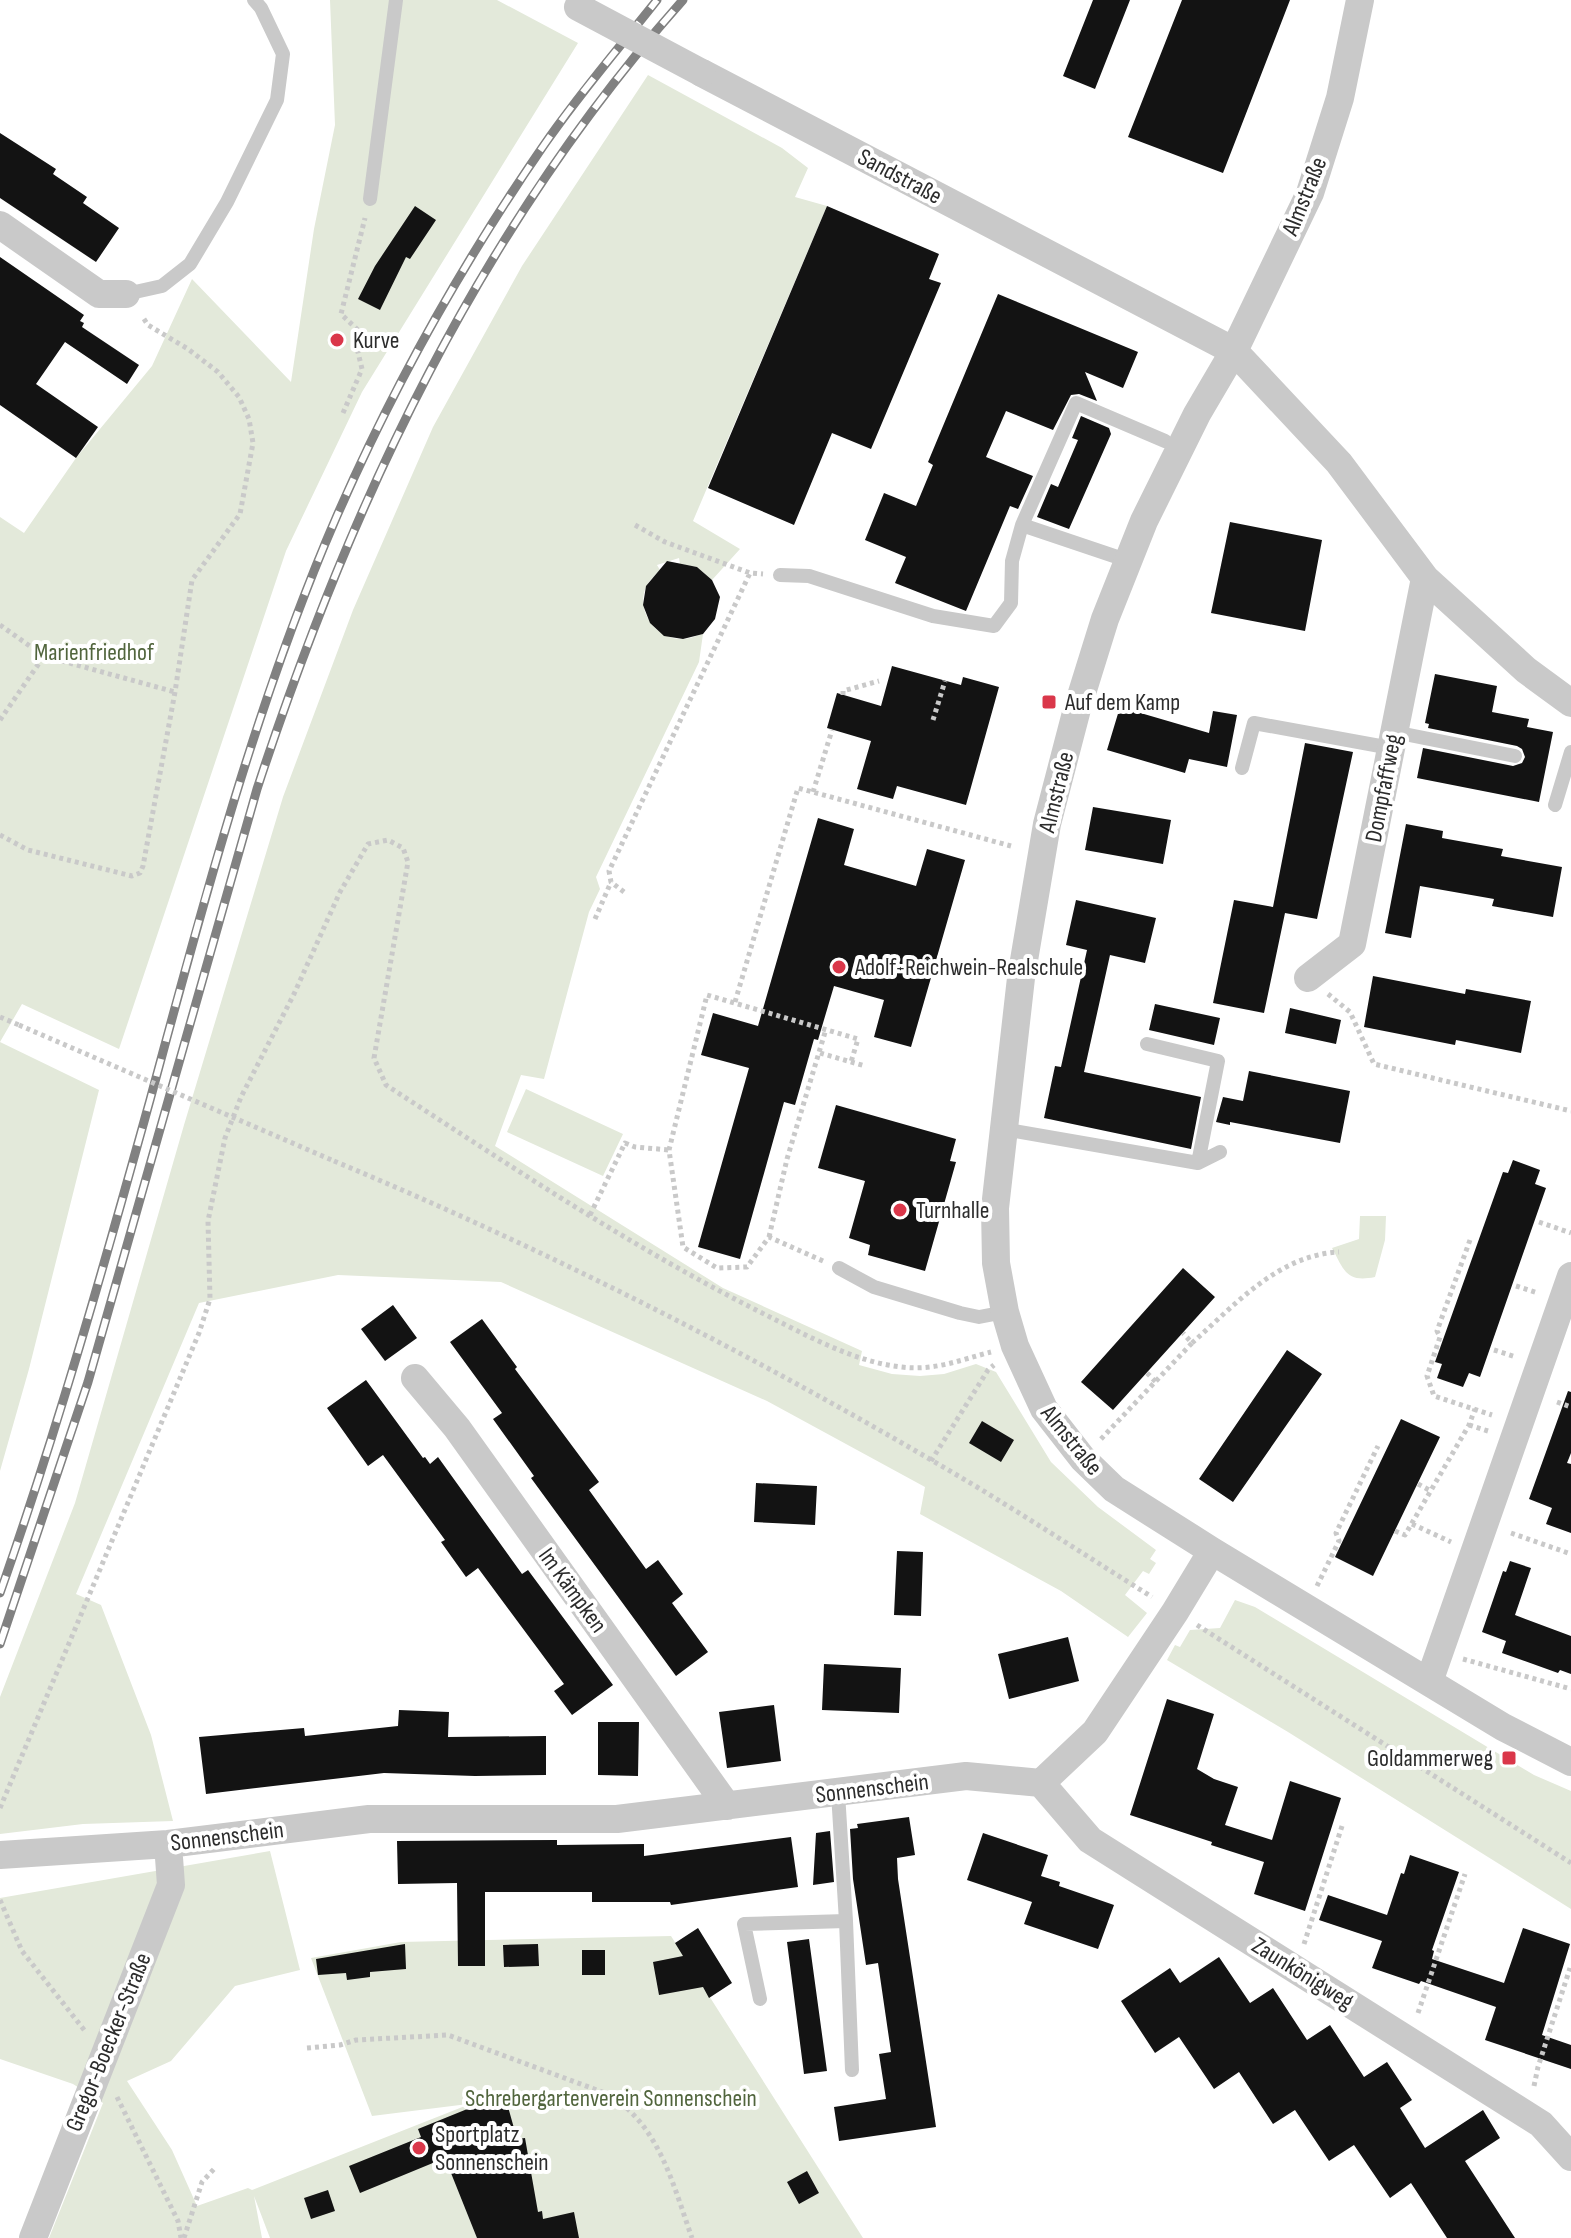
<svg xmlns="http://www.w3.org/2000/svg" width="1571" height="2238" font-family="'Sofia Sans Condensed',sans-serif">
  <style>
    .green { fill: #e3e9da }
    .building { fill: #131313 }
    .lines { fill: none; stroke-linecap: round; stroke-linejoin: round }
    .path { stroke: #c9c9c9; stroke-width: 5; stroke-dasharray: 4 4; stroke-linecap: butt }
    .lane { stroke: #c9c9c9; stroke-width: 14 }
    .street { stroke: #c9c9c9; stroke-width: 28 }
    .rail-casing { stroke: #818181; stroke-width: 9 }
    .rail { stroke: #fff; stroke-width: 6; stroke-dasharray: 18; stroke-linecap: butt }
    .path-bridge { stroke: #c9c9c9; stroke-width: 5; stroke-dasharray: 4 4; stroke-linecap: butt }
    .street-bridge { stroke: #c9c9c9; stroke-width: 28 }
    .poi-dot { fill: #da374a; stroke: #fff; stroke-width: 3 }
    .labels { text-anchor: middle; stroke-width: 8; stroke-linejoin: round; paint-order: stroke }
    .street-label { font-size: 24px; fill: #2c2c2c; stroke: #fff }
    .poi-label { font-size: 24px; fill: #2c2c2c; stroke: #fff; text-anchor: start }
    .park-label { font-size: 24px; fill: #51653d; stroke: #fff }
  </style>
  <rect width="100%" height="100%" fill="#fff"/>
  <path class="green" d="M330,0H497L578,43L362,392L286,551L119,1049L22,1004L0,1042L99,1090L29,1369L0,1471V517L24,533L76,458L152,366L192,279L291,382L314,229L335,125Z
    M648,75L782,148L808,168L795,197L827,206L693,521L740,549L712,580L697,567L680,564L679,558L657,565L660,570C656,574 650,580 647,585C634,610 656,641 684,639C690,639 697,635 703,634L699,662L596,877L600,889L589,912L544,1079L521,1075L495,1146L723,1288L862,1351L859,1365L892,1374L920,1376L944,1374L976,1364L996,1372L1051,1462L1098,1507L1156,1550L1150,1559L1156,1563L1149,1574L1143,1571L1125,1595L1147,1613L1128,1637L1061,1591L920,1514L925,1487L767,1401L501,1282L338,1275L199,1303L76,1594L101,1605L151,1735L173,1821L83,1824L0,1834V1697L75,1503L184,1125L283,797L353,610L433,427L522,266Z
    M526,1089L623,1134L603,1176L507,1132Z
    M1360,1216H1386L1385,1240L1375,1277C1346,1283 1344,1270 1332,1248L1359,1239Z
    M1235,1600L1255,1607L1534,1775L1571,1791V1909L1288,1732L1167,1660L1175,1645L1180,1647L1190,1630L1220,1628Z
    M270,1851L300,1970L235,1986L171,2061L127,2081L172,2150L197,2206L248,2188L252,2190L465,2106L504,2215L528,2238H270L254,2196L262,2238H49L103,2103L73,2084L0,2059V1898Z
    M671,1936L863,2238H534L507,2215L468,2104L372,2116L311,1958L401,1942Z"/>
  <path class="building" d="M1093,0H1130L1095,89L1063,76Z
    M1182,0H1290L1223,173L1128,137Z
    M0,133L56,169L53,174L87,197L83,203L119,228L96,262L0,198Z
    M415,206L436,220L410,259L406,257L380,310L358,299L375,266Z
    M827,206L939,254L929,279L941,283L871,449L832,433L794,525L708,488Z
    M0,257L84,315L80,321L84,323L82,327L139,365L127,384L65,342L36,384L98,427L76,458L0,405Z
    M998,294L1138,352L1123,388L1085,372L1097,401L1079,394L1071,395L1053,430L1006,411L986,457L1033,476L1018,509L1010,506L966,611L895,583L906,557L865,540L884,493L916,506L933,465L928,462Z
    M1081,416L1109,428L1111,434L1069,529L1037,517L1051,484L1058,487L1078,440L1072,438Z
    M1230,522L1322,540L1305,631L1211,613Z
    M667,561L697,567L712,580L720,597L715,619L703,634L683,639L664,636L650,623L643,605L646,586Z
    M892,666L961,685L963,677L999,687L966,805L897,786L893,799L857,789L871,741L827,728L837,693L881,706Z
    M1435,674L1497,686L1492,712L1529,719L1527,727L1553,732L1539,802L1417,778L1423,748L1513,766L1522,763L1525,757L1522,749L1517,746L1428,728L1429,724L1425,723Z
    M1120,707L1209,733L1213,711L1237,715L1227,767L1189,759L1185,773L1107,750Z
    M1305,743L1353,752L1317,919L1285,913L1264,1013L1213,1003L1234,900L1273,907Z
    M1093,807L1171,820L1163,864L1085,850Z
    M818,818L854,829L844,865L916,886L927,849L965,860L911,1047L874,1037L884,1000L834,986L818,1040L814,1039L795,1105L784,1102L740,1259L698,1247L749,1068L701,1055L713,1013L758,1026Z
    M1406,824L1443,831L1442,838L1503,849L1501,856L1562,867L1553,917L1492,906L1494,899L1420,886L1411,938L1385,933Z
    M1076,900L1156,918L1145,963L1110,955L1084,1072L1201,1097L1191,1149L1044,1118L1055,1066L1061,1067L1087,950L1066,945Z
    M1373,976L1465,994L1466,989L1531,1001L1521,1053L1456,1040L1455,1045L1364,1027Z
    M1155,1004L1220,1018L1214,1045L1149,1030Z
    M1290,1008L1341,1020L1336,1044L1285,1033Z
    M1249,1071L1350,1091L1340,1143L1230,1122V1125L1216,1122L1223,1097L1243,1101Z
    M836,1105L956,1139L950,1161L956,1162L925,1271L868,1255L870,1245L849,1238L865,1181L818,1168Z
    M1513,1160L1540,1170L1535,1184L1546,1188L1480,1377L1469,1373L1463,1387L1437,1378L1442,1364L1435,1362L1503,1172L1508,1173Z
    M1183,1268L1215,1297L1113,1410L1081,1382Z
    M393,1305L417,1338L385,1361L361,1329Z
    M482,1319L517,1367L515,1369L599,1482L589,1490L646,1569L658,1560L683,1594L672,1603L708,1652L676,1676L531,1478L534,1476L493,1419L502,1413L450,1342Z
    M1287,1350L1322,1374L1233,1502L1199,1479Z
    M366,1380L423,1458L425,1457L430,1464L438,1457L522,1574L528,1570L613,1685L572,1715L554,1691L564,1684L478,1568L466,1577L441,1542L445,1540L383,1455L368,1466L327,1408Z
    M1568,1391L1571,1392V1453L1567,1463L1571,1464V1533L1546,1524L1552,1508L1529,1499Z
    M1401,1419L1440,1437L1373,1576L1335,1557Z
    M982,1421L1014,1440L1001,1462L969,1443Z
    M756,1483L817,1486L815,1525L754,1522Z
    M897,1551L923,1552L921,1616L894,1615Z
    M1510,1561L1531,1568L1515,1615L1571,1636V1674L1560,1670L1558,1673L1502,1653L1506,1641L1482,1632L1503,1571L1506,1572Z
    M1068,1637L1079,1681L1009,1699L998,1654Z
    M824,1664L901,1668L899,1713L822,1710Z
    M1167,1699L1214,1714L1197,1769L1214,1779L1238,1787L1225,1825L1272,1840L1290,1781L1341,1798L1305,1911L1254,1894L1264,1862L1211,1845L1212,1842L1130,1815Z
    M774,1705L781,1761L727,1768L719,1712Z
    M399,1710L449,1712L448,1737L546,1736V1775L475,1776L384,1773L206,1794L199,1737L304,1728L305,1736L398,1726Z
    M598,1722H639L638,1776L598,1775Z
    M909,1817L915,1855L897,1858L898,1879L936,2127L839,2141L834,2107L886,2099L879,2054L891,2052L878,1963L866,1965L853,1879L850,1829L858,1828L857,1824Z
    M830,1831L834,1882L813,1885L816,1833Z
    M983,1833L1048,1855L1041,1876L1060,1882L1059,1886L1114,1905L1098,1949L1024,1924L1032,1902L967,1880Z
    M791,1837L798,1887L671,1905L670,1902H592V1892H485V1966H458L457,1883L398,1884L397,1841L557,1840V1845L644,1844V1856Z
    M1410,1855L1459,1872L1432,1950L1434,1951L1432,1959L1504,1983L1523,1928L1570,1944L1542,2035L1571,2045V2069L1485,2040L1496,2007L1421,1981L1419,1984L1372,1968L1382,1941L1319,1920L1328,1895L1387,1915L1401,1873L1404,1874Z
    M698,1928L732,1983L709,1998L703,1987L659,1995L653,1962L683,1956L675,1943Z
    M809,1939L827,2071L804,2074L787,1942Z
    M405,1944L406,1969L370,1972V1977L347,1980L346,1973L318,1975L316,1959Z
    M538,1944L539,1966L504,1967L503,1945Z
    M582,1950H605V1975H582Z
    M1219,1957L1250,2003L1273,1988L1307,2040L1330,2025L1364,2077L1387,2062L1412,2100L1400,2108L1425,2148L1483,2110L1500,2138L1465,2161L1515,2238H1447L1411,2183L1390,2198L1354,2145L1329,2161L1295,2110L1273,2124L1239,2072L1214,2089L1179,2037L1155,2053L1121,2001L1170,1968L1180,1983Z
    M505,2096L517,2139L525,2138L538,2212L542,2211L543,2219L574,2212L579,2238H477L445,2158L360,2193L349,2166L421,2137L418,2129L487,2101Z
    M807,2171L819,2193L799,2204L787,2182Z
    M328,2190L335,2211L311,2219L304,2198Z"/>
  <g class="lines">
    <path class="path" d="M343,413L362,369L357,348L359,331L341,314L365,218
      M635,525L665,542L750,573L763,574
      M0,625L44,656L175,692
      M843,695V691L879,681
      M0,720L44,656
      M933,720L945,681
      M813,792L832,730
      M0,835L28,850L132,876L140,873L143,866L175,692L192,580L240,514L253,443L249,419L239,397L218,372L188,349L148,325L142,316
      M624,892L611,882L609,871L750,573
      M595,919L611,882
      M1328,994L1350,1012L1374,1064L1571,1111
      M735,1002L798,788L1011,846
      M0,1017L19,1025
      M820,1053L865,1066
      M334,1161C555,1253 771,1364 977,1487C1036,1523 1093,1560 1152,1597
      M590,1215L625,1143L635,1147L669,1150
      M1539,1222L1571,1233
      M769,1237L787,1159L826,1029
      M1470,1240L1437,1331L1440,1337L1427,1376L1434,1396L1492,1415
      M823,1261L769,1237L747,1267L717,1268L683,1247L669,1150L707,995L858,1039L851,1062
      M1516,1286L1538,1293
      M1192,1343C1235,1305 1278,1255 1339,1252
      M1494,1350L1516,1357
      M1147,1373L1156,1382
      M1557,1402L1571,1407
      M1469,1425L1488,1431
      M1101,1439L1192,1343L1183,1333
      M931,1461L988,1370L994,1365
      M1418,1484L1431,1491
      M1412,1524L1451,1542
      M1395,1531L1405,1535L1469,1425L1475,1409
      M1511,1533L1571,1554
      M1317,1586L1339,1541L1336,1533L1378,1446
      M1197,1625L1571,1863
      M1463,1659L1571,1689
      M0,1808L199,1333L210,1299L208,1221L225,1138L241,1097L294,994L340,892L368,844L388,840L403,848L408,862L374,1058L386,1085C509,1165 634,1249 766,1315C808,1336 854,1362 902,1367C934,1371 960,1360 991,1352
      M0,1900L22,1951L85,2031
      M1304,1944L1343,1823
      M1418,2013L1465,1874
      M307,2048L340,2045L356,2040L448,2035L605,2093C659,2122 673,2185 692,2238
      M1534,2086L1538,2067L1570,1968
      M117,2097L178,2221L181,2238
      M184,2238L202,2182L214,2169"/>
    <path class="lane" d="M370,199L396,0
      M126,294L162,286L190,264L227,202L277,100L283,54L261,8L254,0
      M1022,525L1076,403L1165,441
      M780,575L809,576L933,616L994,626L1011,603L1012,561L1022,525L1129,561
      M1394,732L1515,756
      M1242,768L1254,723L1391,748
      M1555,805L1571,752
      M1147,1044L1218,1061L1198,1163
      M1003,1129L1198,1163L1220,1152
      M839,1268L874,1287L960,1313L979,1317L1005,1312
      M846,1921L852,2070
      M760,1999L744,1924L846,1921L838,1793"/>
    <path class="street" d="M1360,0L1340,98L1310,193L1234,351L1197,414L1144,521L1105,619L1077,709L1047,824L1021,978L995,1208L996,1263L1005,1312L1015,1346L1044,1409L1083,1459L1114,1489L1212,1551L1503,1727L1571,1762
      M702,73L1234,351L1339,463L1425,578L1526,670L1571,703
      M0,225L99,294H126
      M1308,978L1352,944L1425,578
      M415,1378L457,1428L727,1806
      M1429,1682L1571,1276
      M1041,1783L1090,1840L1541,2124L1571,2157
      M0,1855L168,1844L369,1819H617L966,1776L1041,1783L1095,1732L1175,1612L1212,1551
      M33,2238L171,1885L168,1844"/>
    <defs>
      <path id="rail" d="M0,1593C57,1431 104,1266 150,1100C203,904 255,705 336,518C393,387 463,262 544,145C579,94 619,48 657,0
        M0,1644L88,1382L257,789C351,502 480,228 683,0"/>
    </defs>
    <use href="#rail" class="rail-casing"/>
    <use href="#rail" class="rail"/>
    <path class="path-bridge" d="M19,1025L334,1161"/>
    <path class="street-bridge" d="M578,7L702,73"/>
  </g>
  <g class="poi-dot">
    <circle cx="337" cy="340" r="8"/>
    <rect x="1041" y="694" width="16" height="16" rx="4"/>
    <circle cx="839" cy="967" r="8"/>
    <circle cx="900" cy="1210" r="8"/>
    <rect x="1501" y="1750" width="16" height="16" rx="4"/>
    <circle cx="419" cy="2148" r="8"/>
  </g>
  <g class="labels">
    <g class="street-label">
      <text transform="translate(900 176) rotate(28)" y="8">Sandstraße</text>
      <text transform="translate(1304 196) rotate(-68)" y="8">Almstraße</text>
      <text transform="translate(1383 788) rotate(-79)" y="8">Dompfaffweg</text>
      <text transform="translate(1056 792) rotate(-76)" y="8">Almstraße</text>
      <text transform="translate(1072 1440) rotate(51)" y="8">Almstraße</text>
      <text transform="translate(573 1590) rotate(54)" y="8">Im Kämpken</text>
      <text transform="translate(872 1788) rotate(-7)" y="8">Sonnenschein</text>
      <text transform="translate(227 1836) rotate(-7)" y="8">Sonnenschein</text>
      <text transform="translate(1303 1973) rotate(32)" y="8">Zaunkönigweg</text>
      <text transform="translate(108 2042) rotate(-68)" y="8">Gregor-Boecker-Straße</text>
    </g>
    <g class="poi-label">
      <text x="353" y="348">Kurve</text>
      <text x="1065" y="710">Auf dem Kamp</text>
      <text x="855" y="975">Adolf-Reichwein-Realschule</text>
      <text x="916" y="1218">Turnhalle</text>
      <text x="1493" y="1766" text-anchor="end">Goldammerweg</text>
      <text x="435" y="2142">Sportplatz<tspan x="435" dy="28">Sonnenschein</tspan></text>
    </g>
    <g class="park-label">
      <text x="94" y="660">Marienfriedhof</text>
      <text x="611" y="2106">Schrebergartenverein Sonnenschein</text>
    </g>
  </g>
</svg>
